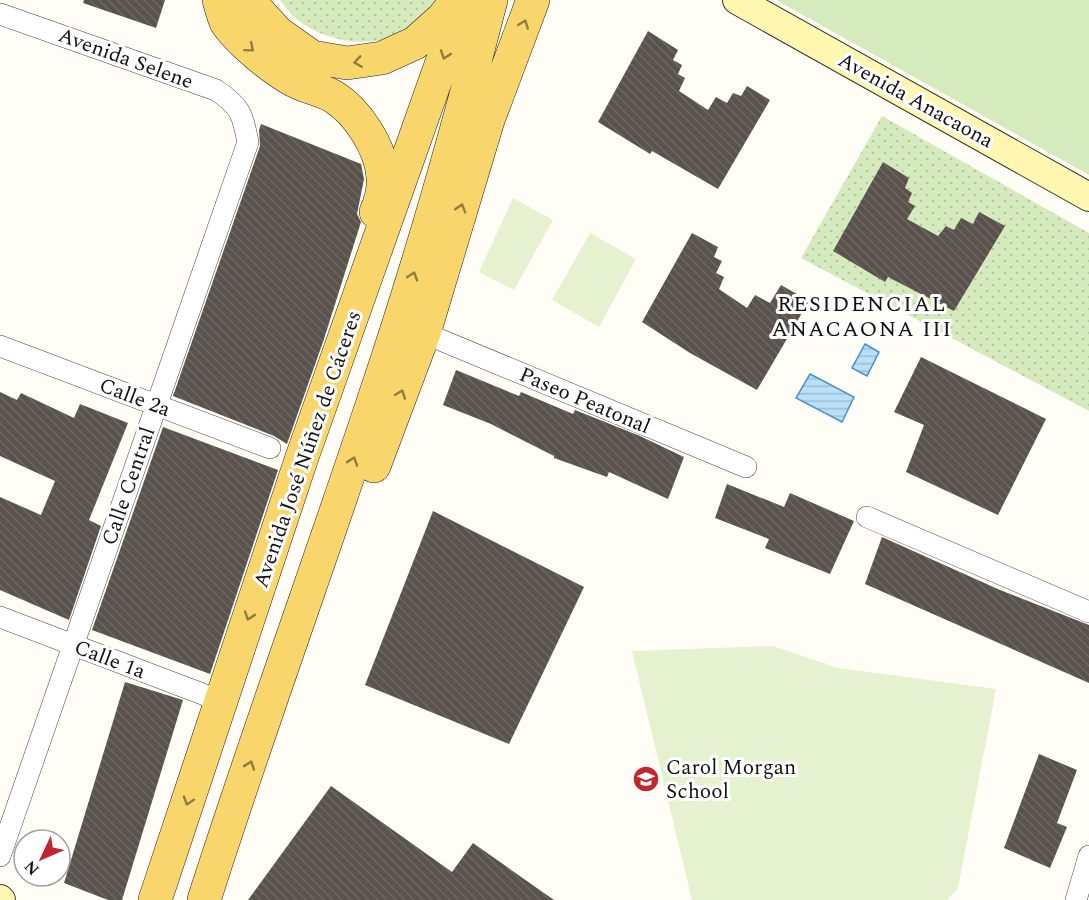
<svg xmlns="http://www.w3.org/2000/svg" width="1089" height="900" font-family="Spectral,serif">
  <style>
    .grass { fill: url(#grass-dots) }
    .park { fill: #d5ebbd }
    .pitch { fill: #e6f2cf }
    .water { fill: url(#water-rules); stroke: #3f96cf; stroke-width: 1.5 }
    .building { fill: url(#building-back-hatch) }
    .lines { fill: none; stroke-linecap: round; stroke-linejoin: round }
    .street-casing { stroke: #444; stroke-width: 22 }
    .secondary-casing { stroke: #333; stroke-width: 30 }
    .primary-casing { stroke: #222; stroke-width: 34 }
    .street { stroke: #fff; stroke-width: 21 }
    .secondary { stroke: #fff6b0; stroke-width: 28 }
    .primary { stroke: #f9d66b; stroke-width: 33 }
    .oneway { stroke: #917d42 }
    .labels { text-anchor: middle; stroke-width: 6; stroke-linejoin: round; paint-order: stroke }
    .street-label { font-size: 21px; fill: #111; stroke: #fff }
    .poi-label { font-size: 21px; fill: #111; stroke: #fff; text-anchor: start }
    .neighbourhood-label { font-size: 22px; letter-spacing: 1.5px; fill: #111; stroke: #fff }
  </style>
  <defs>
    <pattern id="grass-dots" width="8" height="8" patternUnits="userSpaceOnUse" patternTransform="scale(1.5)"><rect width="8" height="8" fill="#d5ebbd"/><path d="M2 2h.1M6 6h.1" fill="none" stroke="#b6c8a1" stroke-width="1.8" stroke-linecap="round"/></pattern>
    <pattern id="water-rules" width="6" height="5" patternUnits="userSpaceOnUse" patternTransform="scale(1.5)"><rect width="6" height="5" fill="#b9e0f7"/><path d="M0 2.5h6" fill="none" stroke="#9ebfd3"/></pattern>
    <pattern id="building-back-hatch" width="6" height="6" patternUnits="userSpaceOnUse" patternTransform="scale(1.5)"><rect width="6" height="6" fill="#5a524d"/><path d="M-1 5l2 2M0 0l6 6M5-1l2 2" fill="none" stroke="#6d6662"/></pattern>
  </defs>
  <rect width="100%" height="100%" fill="#fffdf5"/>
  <path class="grass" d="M280,0H443C435,8 426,20 416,26C380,50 329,46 295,18C290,13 285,6 280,0Z
    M882,116L1089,233V411L801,258Z"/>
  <path class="park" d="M776,0H1089V175Z"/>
  <path class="pitch" d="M513,198L553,220L514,290L479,272Z
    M590,233L636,259L599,327L552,300Z
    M773,646L838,668L996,689L958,888L947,900H692L632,651Z"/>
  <path class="water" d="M865,344L879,352L867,376L852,368Z
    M810,374L854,397L842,422L796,398Z"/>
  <path class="building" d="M84,0H165L156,28L83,3Z
    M648,31L678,50L673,60L682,65L678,74L685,78L679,91L708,110L716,97L727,103L733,93L741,96L747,86L770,100L718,189L652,151L650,154L598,122Z
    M261,124L361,164L364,179L357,214L361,222L324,339L287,444L274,436L173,396L260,146L259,130Z
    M883,162L909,178L905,188L912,193L908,202L915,206L907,219L938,236L946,226L954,230L961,218L973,224L979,212L1005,226L954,311L888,277L885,282L833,251Z
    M692,233L718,247L714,257L722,261L716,273L724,277L719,289L747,308L755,295L770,303L781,285L809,301L757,390L690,353L642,322Z
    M921,357L1046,419L998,515L906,472L924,425L894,412Z
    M456,370L519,396L521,392L573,414L575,410L640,436L684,457L668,499L609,472L607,477L554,458V456L491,424L443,405Z
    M0,392L17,400L21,393L74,418L80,404L128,423L89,520L101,526L69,620L0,590V497L41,515L55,481L0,456Z
    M163,427L278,470L210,674L92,630Z
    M727,484L784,507L790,493L854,521L830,574L765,548L769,539L715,518Z
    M433,511L584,587L509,744L365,685Z
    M882,537L1000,590L1089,625V683L865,584Z
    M125,682L183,700L122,900H108L64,883Z
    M1039,754L1077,770L1057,823L1067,827L1050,868L1004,848Z
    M331,786L452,872L473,843L554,900H248Z"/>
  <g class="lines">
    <defs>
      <path id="street" d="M0,14L216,90C241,107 242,113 248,142L0,856
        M424,333L746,467
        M0,346L270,448
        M867,517L1089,612
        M0,617L221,701
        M1076,900L1089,856"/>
      <path id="secondary" d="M737,0L1089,197
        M0,899L1,900"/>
      <path id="primary" d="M219,0C221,7 223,15 226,22C238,41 272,68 291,79C304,87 320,89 334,97C358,112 381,148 383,177C384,189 381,201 376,212
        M248,0L278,33L312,57L347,63L382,58L415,43L443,18L457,0
        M374,466L424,333L488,120L533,0
        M155,900L301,460L464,0
        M204,900C258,731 319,565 375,396C419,266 457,133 491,0"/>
    </defs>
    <use href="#street" class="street-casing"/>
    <use href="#secondary" class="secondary-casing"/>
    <use href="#primary" class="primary-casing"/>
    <use href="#street" class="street"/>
    <use href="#secondary" class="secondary"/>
    <use href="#primary" class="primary"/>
  </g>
  <defs><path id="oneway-chevron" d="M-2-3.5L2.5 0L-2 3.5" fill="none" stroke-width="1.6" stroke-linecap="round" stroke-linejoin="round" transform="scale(1.5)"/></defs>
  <g class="oneway">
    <use href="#oneway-chevron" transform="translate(524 24) rotate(-69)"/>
    <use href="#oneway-chevron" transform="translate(250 48) rotate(40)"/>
    <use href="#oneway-chevron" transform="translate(445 55) rotate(109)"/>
    <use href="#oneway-chevron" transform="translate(358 62) rotate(172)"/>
    <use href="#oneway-chevron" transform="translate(461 208) rotate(-73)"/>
    <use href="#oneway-chevron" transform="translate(413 276) rotate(-72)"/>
    <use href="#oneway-chevron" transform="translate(401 394) rotate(-70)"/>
    <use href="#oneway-chevron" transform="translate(353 461) rotate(-71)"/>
    <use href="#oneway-chevron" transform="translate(249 616) rotate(109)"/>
    <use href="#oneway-chevron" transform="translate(250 765) rotate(-71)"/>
    <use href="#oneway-chevron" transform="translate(188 801) rotate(108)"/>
  </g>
  <defs>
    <symbol id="school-disc" viewBox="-11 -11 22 22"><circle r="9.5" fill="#c4262e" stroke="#fff"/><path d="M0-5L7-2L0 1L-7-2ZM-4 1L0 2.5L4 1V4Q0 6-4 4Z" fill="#fff"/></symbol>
  </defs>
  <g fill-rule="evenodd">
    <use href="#school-disc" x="631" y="764" width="30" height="30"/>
  </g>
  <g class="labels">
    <g class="street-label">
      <text transform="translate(126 58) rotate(20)" y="7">Avenida Selene</text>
      <text transform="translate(916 100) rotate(29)" y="7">Avenida Anacaona</text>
      <text transform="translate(135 397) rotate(21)" y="7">Calle 2a</text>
      <text transform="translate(585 400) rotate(23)" y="7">Paseo Peatonal</text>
      <text transform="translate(307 449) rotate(-71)" y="7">Avenida José Núñez de Cáceres</text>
      <text transform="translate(128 486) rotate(-71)" y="7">Calle Central</text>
      <text transform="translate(110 659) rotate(21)" y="7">Calle 1a</text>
    </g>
    <g class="poi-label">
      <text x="666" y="774">Carol Morgan<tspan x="666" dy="24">School</tspan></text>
    </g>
    <g class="neighbourhood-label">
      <text x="862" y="311">RESIDENCIAL<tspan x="862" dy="25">ANACAONA III</tspan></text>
    </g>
  </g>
  <g transform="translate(42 858) rotate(226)"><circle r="28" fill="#ffffff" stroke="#a0a0a0" stroke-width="1.5"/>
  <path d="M0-4.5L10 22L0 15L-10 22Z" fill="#c4262e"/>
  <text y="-9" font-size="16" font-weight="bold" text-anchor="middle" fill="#111111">N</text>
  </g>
</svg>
